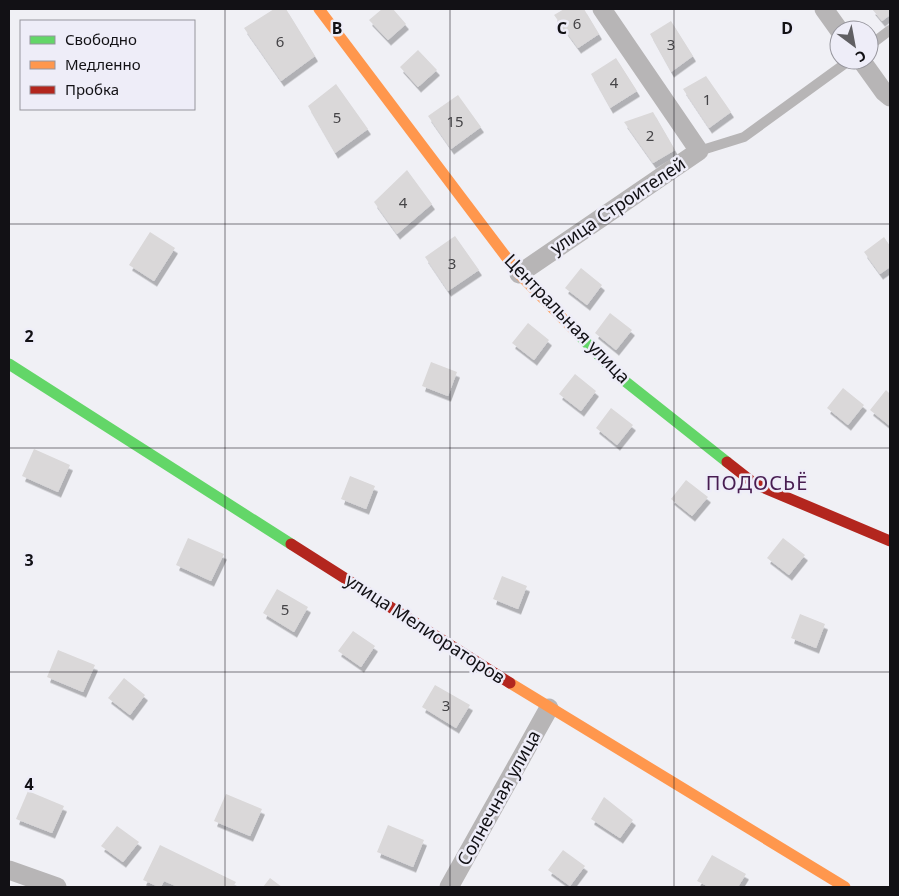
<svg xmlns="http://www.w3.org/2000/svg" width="899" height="896" font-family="'Noto Sans',sans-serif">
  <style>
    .building { fill: #dad8d9; filter: url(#shadow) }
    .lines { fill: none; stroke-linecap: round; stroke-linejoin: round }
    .lane { stroke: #b7b5b6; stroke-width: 10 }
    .street { stroke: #b7b5b6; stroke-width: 19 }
    .fast { stroke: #63d668; stroke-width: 11 }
    .slow { stroke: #ff974d; stroke-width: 11 }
    .jam { stroke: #b3261e; stroke-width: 11 }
    .grid { fill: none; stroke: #121115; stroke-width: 1; stroke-opacity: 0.55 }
    .labels { text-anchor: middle; stroke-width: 5; stroke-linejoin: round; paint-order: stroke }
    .number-label { font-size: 15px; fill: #454447 }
    .street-label { font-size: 18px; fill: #121115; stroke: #eeedf8 }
    .quarter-label { font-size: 20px; letter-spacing: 1px; fill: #481d51; stroke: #eeedf8 }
    .grid-label { font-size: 16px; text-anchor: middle; font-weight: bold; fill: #121115; stroke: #eeedf8; stroke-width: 5; stroke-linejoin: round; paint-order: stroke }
  </style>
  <defs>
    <filter id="shadow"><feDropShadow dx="3" dy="5.5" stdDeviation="0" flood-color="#0004"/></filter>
  </defs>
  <rect width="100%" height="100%" fill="#f0f0f5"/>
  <path class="building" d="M274,9H286L315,56L281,81L244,28Z
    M382,9H393L406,24L388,40L369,20Z
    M564,9H584L599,34L578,48L554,15Z
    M872,9H890V15L882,21Z
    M671,21L693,56L671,72L650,34Z
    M418,50L437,70L418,87L400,67Z
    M616,58L637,91L610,108L591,74Z
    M706,76L731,112L709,128L683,89Z
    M336,84L368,129L335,153L308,106Z
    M458,95L481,127L451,149L428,116Z
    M653,112L675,150L653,163L624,122Z
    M407,170L432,204L397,234L374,202Z
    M150,232L175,248L154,281L129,265Z
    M455,236L479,270L448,291L425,257Z
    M884,237L890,246V267L880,274L864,252Z
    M581,268L602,285L587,305L565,288Z
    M610,313L632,330L616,350L595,333Z
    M528,323L549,340L534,360L512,343Z
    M431,362L457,372L448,396L422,386Z
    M575,374L596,391L581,411L559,394Z
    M843,388L864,405L848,425L827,408Z
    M886,390L890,394V426L870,410Z
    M611,408L633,425L617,445L596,428Z
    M34,449L70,465L58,492L22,476Z
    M350,476L375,486L366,509L341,499Z
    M686,480L708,497L692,516L671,499Z
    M188,538L224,554L211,581L176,565Z
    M783,538L805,555L789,575L767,558Z
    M502,576L527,586L518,609L493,599Z
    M277,589L308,607L294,632L263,613Z
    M800,614L825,624L816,648L791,638Z
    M353,631L375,646L361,667L338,651Z
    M58,650L95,665L83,692L47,677Z
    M124,678L145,695L130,715L108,698Z
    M435,685L470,705L456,728L422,707Z
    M28,791L64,806L52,833L16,819Z
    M226,794L262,809L250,836L214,821Z
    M604,797L633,820L620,838L591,819Z
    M388,825L424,840L413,867L377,852Z
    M117,826L139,842L123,862L101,846Z
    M160,845L236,882L233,887H178L164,881L161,887H159L143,880Z
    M563,850L585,866L570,886L548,870Z
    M712,855L746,874L738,887H709L697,881Z
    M270,878L282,887H263Z"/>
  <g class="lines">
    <path class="lane" d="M869,46L890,30
      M699,151L744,137L850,60"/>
    <path class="street" d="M824,9L839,30
      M861,60L884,92L890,97
      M519,274L699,151L602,9
      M9,870L57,887
      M449,887L549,708"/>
    <path class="fast" d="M578,334L621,378L727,462
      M9,364L291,544"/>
    <path class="slow" d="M319,9L519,274L578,334
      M510,683L845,887"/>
    <path class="jam" d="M727,462L755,484L890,541
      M291,544L510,683"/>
  </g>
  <path class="grid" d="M225,9V887M450,9V887M674,9V887M9,224H890M9,448H890M9,672H890"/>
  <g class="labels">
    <g class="number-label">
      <text x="577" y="29">6</text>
      <text x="280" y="47">6</text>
      <text x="671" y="50">3</text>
      <text x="614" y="88">4</text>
      <text x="707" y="105">1</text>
      <text x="337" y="123">5</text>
      <text x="455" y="127">15</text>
      <text x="650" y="141">2</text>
      <text x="403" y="208">4</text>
      <text x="452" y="269">3</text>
      <text x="285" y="615">5</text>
      <text x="446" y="711">3</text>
    </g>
    <g class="street-label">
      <text transform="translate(618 206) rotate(-34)" y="6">улица Строителей</text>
      <text transform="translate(567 319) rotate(46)" y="6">Центральная улица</text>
      <text transform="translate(425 629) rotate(33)" y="6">улица Мелиораторов</text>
      <text transform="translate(499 798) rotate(-61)" y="6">Солнечная улица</text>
    </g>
    <g class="quarter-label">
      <text x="757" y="490">ПОДОСЬЁ</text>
    </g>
  </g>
  <g class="grid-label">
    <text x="337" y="34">B</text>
    <text x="562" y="34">C</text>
    <text x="787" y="34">D</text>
    <text x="29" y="342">2</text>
    <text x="29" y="566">3</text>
    <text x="29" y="790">4</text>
  </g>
  <rect width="899" height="896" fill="none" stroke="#121115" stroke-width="20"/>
  <rect x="20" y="20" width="175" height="90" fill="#eeedf8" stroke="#96959d"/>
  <rect x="30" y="36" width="25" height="8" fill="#63d668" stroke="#96959d"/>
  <text x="65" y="45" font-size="15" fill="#121115">Свободно</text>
  <rect x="30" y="61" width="25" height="8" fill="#ff974d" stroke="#96959d"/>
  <text x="65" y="70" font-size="15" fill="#121115">Медленно</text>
  <rect x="30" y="86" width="25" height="8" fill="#b3261e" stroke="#96959d"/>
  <text x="65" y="95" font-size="15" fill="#121115">Пробка</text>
  <g transform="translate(854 45) rotate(148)"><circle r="24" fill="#eeedf8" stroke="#96959d"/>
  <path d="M0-4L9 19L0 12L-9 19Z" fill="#605f63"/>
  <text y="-8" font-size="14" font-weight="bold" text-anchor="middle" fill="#121115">С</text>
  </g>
</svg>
